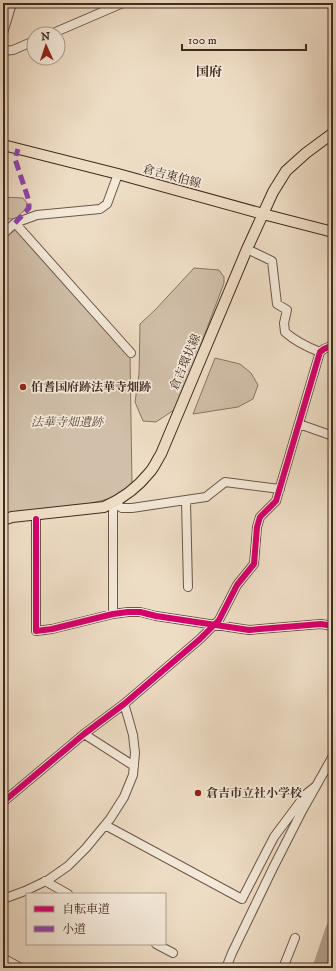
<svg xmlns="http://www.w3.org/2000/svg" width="336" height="971" font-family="'IM FELL DW Pica','Noto Serif JP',serif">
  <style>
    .green { fill: #d1bfa9; stroke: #8a7464 }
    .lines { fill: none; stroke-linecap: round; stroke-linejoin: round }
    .river { stroke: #b4a08d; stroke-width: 15 }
    .minor-casing { stroke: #6d5749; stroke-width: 10 }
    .major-casing { stroke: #422a20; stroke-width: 12 }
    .minor { stroke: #f4e9d9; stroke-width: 8 }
    .major { stroke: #eeddc5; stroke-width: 10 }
    .quiet { stroke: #8e44ad; stroke-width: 5; stroke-dasharray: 10 5; stroke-linecap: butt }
    .cycleway-casing { stroke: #f4e9d9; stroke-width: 8 }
    .cycleway { stroke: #d6006c; stroke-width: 6 }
    .poi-dot { fill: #8f2418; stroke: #f4e9d9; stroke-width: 1.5 }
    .labels { text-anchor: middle; stroke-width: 3.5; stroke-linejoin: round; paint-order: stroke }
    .street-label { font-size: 12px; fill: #422a20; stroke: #f4e9d9 }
    .poi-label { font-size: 12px; font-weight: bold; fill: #422a20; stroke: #f4e9d9; text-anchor: start }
    .park-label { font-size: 12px; font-style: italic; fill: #5f483b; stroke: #f4e9d9 }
    .neighbourhood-label { font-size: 13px; font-weight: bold; fill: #422a20; stroke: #f4e9d9 }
  </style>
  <rect width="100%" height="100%" fill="#eeddc5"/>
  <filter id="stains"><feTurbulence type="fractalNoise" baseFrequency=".005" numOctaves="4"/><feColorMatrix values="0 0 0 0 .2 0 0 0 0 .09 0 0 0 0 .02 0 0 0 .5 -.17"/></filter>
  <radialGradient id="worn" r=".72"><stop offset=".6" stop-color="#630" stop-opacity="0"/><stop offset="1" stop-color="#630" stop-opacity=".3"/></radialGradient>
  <path class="green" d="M3,197L23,198L27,203L26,209L15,219H3Z
    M16,229L130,354L132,485L116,497L100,501L83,505L3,515V240Z
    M194,268L219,270L224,277V283L177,408L156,422L143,421L135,402L139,374L140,324L155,310Z
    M215,358L240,364L251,373L258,385L253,399L238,407L193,414Z"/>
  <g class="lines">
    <path class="river" d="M320,968L333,929"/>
    <defs>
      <path id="minor" d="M3,33L12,3
        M51,34L123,3
        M3,51L13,50L34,41
        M15,223L131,353
        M3,234L15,223L37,215L100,209L107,204L118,174
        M247,249L272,261L277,304L287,310L284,323L285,332C295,341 307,347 320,352
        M299,424L333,436
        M186,501L188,587
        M36,519V631L52,629L113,614L128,612H140L156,616L249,630L321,624L333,626
        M113,614V512L114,503L122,508H132L206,497L225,482L280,489
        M84,734L134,766
        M3,802L84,734L124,704L200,639L219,620L237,585L254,564L257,527L260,517L276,501L320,352L324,349L333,345
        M105,825L242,899L274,837L306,794L316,786
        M45,881L68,894
        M3,899L25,891L48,880L68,866L86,848L110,819L124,797L133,775L135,753L133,735L128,717L124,704
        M156,944L173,953
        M3,958L21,968
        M226,968L232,953L273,868L302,811L333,756
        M283,968L295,938"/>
      <path id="major" d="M3,145L118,174L263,214L333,232
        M3,520L12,517L104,507C122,499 137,488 149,473C154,468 157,460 161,454L247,249L273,192L286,171L306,153L333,133"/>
    </defs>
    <use href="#minor" class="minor-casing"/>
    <use href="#major" class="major-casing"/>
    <use href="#minor" class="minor"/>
    <use href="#major" class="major"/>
    <path class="quiet" d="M15,223L29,208V202L27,195L15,159L18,149"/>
    <defs>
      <path id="cycleway" d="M36,519V631L52,629L113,614L128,612H140L156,616L249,630L321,624L333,626
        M3,802L84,734L124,704L200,639L219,620L237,585L254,564L257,527L260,517L276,501L320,352L324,349L333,345"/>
    </defs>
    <use href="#cycleway" class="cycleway-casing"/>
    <use href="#cycleway" class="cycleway"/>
  </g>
  <g class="poi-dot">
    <circle cx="23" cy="387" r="4"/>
    <circle cx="198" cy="793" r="4"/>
  </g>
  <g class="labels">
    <g class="street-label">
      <text transform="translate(172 176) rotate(15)" y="4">倉吉東伯線</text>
      <text transform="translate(185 362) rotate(-67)" y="4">倉吉環状線</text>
    </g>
    <g class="poi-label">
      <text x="31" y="391">伯耆国府跡法華寺畑跡</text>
      <text x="206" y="797">倉吉市立社小学校</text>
    </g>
    <g class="park-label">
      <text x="67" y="426">法華寺畑遺跡</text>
    </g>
    <g class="neighbourhood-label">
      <text x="209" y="76">国府</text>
    </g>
  </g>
  <rect width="336" height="971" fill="none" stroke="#eeddc5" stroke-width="16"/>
  <rect x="4" y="4" width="328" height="963" fill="none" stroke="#422a20" stroke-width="2"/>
  <rect x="8" y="8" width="320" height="955" fill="none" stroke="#422a20"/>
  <rect x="26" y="893" width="140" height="52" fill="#f4e9d9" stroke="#ad9d8f"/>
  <rect x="34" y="906" width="20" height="6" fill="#d6006c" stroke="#ad9d8f"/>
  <text x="62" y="913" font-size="12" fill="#422a20">自転車道</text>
  <rect x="34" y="926" width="20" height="6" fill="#8e44ad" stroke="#ad9d8f"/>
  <text x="62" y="933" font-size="12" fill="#422a20">小道</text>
  <g transform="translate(46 46) rotate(357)"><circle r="19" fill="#f4e9d9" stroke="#ad9d8f"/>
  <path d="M0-3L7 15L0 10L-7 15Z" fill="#8f2418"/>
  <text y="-6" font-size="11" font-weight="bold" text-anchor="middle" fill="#422a20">N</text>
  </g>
  <path d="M182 44v6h124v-6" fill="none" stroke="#422a20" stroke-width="2"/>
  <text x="188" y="44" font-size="12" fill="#422a20" stroke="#f4e9d9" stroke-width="3" paint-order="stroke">100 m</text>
  <rect width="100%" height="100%" filter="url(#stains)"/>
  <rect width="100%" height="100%" fill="url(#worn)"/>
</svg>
